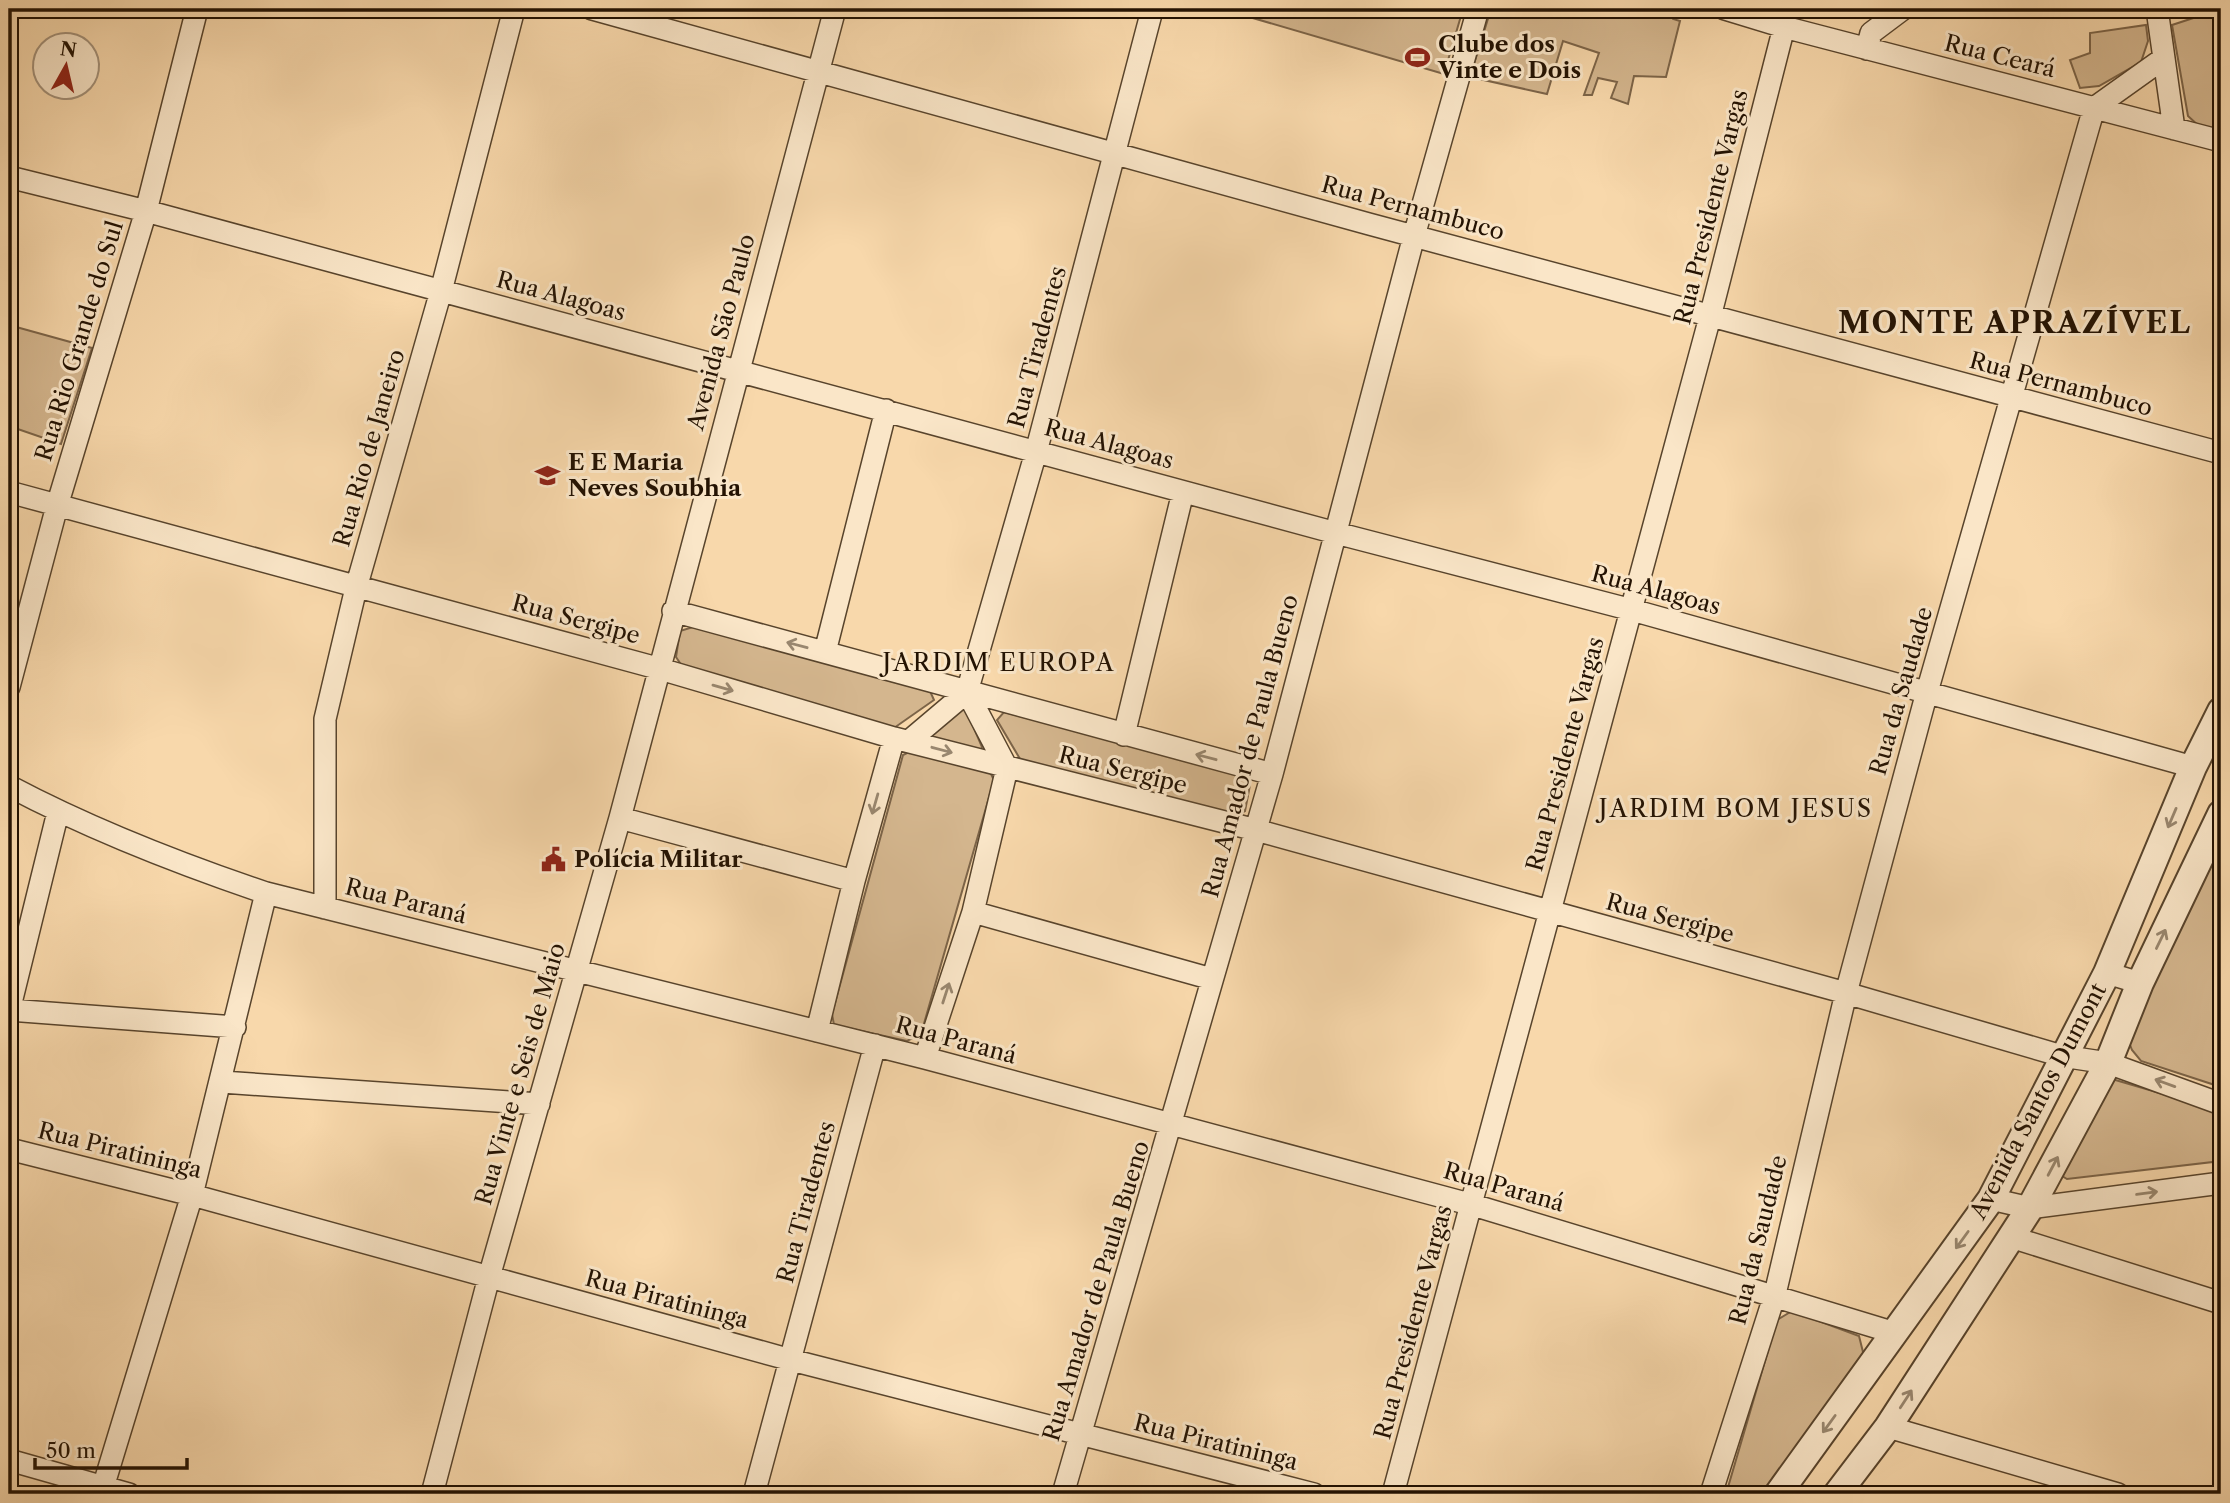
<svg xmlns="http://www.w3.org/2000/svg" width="2230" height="1503" font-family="'Libre Caslon Text',serif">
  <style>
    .green { fill: #d4b68e; stroke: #7c6448; stroke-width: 2 }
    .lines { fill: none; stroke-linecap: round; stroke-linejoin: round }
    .minor-casing { stroke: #58442c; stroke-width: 24 }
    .tertiary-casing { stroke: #58442c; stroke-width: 30 }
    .minor { stroke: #fae6c8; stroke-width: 21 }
    .tertiary { stroke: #fae6c8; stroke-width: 26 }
    .oneway { stroke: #99876f }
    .labels { text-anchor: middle; stroke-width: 6; stroke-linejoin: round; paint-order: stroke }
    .poi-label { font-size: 23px; font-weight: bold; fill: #231202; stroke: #fae6c8; text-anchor: start }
    .street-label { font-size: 23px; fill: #231202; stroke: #fae6c8 }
    .neighbourhood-label { font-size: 24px; letter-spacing: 2px; fill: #231202; stroke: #fae6c8 }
    .district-label { font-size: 30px; font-weight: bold; letter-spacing: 2px; fill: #231202; stroke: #fae6c8 }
  </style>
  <rect width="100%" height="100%" fill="#f8d8ab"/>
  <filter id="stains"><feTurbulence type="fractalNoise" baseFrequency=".00286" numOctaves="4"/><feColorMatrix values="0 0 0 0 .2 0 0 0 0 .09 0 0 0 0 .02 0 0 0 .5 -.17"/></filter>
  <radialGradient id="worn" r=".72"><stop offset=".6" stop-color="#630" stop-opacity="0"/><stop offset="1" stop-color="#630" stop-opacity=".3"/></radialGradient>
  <path class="green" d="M1222,9H1463L1444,74Z
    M1491,9H1666L1673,19L1680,21L1666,77L1634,76L1628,104L1611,98L1617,82L1598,78L1592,95H1584L1599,53L1563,41L1547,94L1470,77Z
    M2221,9V132L2200,127L2188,116L2172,25Z
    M2146,25L2148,41L2141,62L2099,86L2080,88L2070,60L2090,53V33Z
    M9,325L92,348L61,444L9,426Z
    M693,627L930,691L934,700L894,728L684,669L676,657L680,631Z
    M965,707L982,747L980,753L930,736Z
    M1004,712L1243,774L1250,785L1245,811L1234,817L1023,764L997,720Z
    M913,750L989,770L994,780L921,1034L907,1041L834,1025L832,1014L903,755Z
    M2221,834V1087L2141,1061L2132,1050L2127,1037Z
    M2112,1079L2221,1111V1161L2067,1179L2062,1176V1172Z
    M1792,1311L1859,1336L1864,1356L1763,1494H1726L1777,1320Z"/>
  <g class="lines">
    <defs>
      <path id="minor" d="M592,9L1369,224L2221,453
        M1725,9L1784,27L2221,141
        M2157,9L2174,129
        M1867,49L1871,33L1903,9
        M9,177L146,211L1336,533L1632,610L2193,767
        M9,492L657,668L894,738L1256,830L1846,993L2062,1056L2108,1063L2221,1104
        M673,611L1272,774
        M825,652L886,410
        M9,687L57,506L146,211L197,9
        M1124,735L1183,492
        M909,741L967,692L1036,452L1151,14
        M9,786C92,830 177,863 266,893L925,1058L1473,1205L1895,1333
        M620,818L854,881
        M325,908V719L356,588L441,291L514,9
        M973,912L1212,979
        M2107,973L2140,983
        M9,1010L235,1027
        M9,1011L58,812
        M817,1031L854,881L894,738
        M925,1058L973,912L1007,768L967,692
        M222,1082L539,1104
        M9,1149L192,1195L791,1360L1314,1494
        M1991,1199L2030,1208L2221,1183
        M2011,1237L2221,1303
        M1888,1427L2118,1494
        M9,1460L129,1494
        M101,1494L192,1195L266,893
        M432,1494L489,1277L620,818L835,9
        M754,1494L875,1045
        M1063,1494L1272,774L1414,236L1478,9
        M1393,1494L1710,317L1784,27
        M1711,1494L1775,1294L1846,993L1927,692L2094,108L2164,58"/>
      <path id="tertiary" d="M1778,1494L1991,1199L2107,973L2193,767L2221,711
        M1837,1494L1888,1427L2030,1208L2108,1063L2140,983L2221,814"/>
    </defs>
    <use href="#minor" class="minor-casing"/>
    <use href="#tertiary" class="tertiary-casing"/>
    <use href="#minor" class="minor"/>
    <use href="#tertiary" class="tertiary"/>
  </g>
  <defs><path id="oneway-shaft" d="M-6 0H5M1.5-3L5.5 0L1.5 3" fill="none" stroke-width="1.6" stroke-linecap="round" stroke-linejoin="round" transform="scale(1.75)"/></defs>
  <g class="oneway">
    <use href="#oneway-shaft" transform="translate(797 645) rotate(-165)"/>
    <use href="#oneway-shaft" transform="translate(723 688) rotate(16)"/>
    <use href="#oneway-shaft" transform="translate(942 750) rotate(15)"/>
    <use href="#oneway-shaft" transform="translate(1206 757) rotate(-165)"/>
    <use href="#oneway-shaft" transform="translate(875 804) rotate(106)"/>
    <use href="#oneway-shaft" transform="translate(2172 818) rotate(113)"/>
    <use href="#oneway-shaft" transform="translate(2161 939) rotate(-64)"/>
    <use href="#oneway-shaft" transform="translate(946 993) rotate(-72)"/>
    <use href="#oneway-shaft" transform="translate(2165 1083) rotate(-160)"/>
    <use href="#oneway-shaft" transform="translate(2053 1166) rotate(-62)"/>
    <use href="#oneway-shaft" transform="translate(2147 1193) rotate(-8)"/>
    <use href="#oneway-shaft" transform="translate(1962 1240) rotate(126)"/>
    <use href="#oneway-shaft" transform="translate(1906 1399) rotate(-57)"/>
    <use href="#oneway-shaft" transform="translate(1829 1424) rotate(126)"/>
  </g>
  <defs>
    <symbol id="stadium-bare" viewBox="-9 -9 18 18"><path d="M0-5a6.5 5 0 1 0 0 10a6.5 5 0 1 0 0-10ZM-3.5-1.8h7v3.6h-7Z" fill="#8f2418" stroke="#fae6c8" stroke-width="2.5" paint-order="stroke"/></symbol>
    <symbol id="school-bare" viewBox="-9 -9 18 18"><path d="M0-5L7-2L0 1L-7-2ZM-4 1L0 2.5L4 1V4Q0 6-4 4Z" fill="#8f2418" stroke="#fae6c8" stroke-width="2.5" paint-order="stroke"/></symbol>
    <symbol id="civic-bare" viewBox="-9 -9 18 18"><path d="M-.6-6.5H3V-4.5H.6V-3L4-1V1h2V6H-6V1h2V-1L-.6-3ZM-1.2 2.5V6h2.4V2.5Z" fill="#8f2418" stroke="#fae6c8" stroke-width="2.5" paint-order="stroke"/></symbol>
  </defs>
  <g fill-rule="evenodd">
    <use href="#stadium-bare" x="1400" y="40" width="35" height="35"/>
    <use href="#school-bare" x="530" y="458" width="35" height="35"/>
    <use href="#civic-bare" x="536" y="842" width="35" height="35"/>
  </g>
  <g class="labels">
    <g class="poi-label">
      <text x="1438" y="52">Clube dos<tspan x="1438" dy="26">Vinte e Dois</tspan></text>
      <text x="568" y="470">E E Maria<tspan x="568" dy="26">Neves Soubhia</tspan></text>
      <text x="574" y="867">Polícia Militar</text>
    </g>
    <g class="street-label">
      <text transform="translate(2000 56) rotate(14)" y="8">Rua Ceará</text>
      <text transform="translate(1711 207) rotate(-76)" y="8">Rua Presidente Vargas</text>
      <text transform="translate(1413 208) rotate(15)" y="8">Rua Pernambuco</text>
      <text transform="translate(561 296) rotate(15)" y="8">Rua Alagoas</text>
      <text transform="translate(721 332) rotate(-75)" y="8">Avenida São Paulo</text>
      <text transform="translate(79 341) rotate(-73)" y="8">Rua Rio Grande do Sul</text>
      <text transform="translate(1037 347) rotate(-75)" y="8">Rua Tiradentes</text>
      <text transform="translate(2061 384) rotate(15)" y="8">Rua Pernambuco</text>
      <text transform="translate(1109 444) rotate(15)" y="8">Rua Alagoas</text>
      <text transform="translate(369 448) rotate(-74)" y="8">Rua Rio de Janeiro</text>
      <text transform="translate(1656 590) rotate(15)" y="8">Rua Alagoas</text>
      <text transform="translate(576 619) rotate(15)" y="8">Rua Sergipe</text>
      <text transform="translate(1901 691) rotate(-74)" y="8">Rua da Saudade</text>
      <text transform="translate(1250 746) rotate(-75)" y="8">Rua Amador de Paula Bueno</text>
      <text transform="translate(1565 754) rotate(-75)" y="8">Rua Presidente Vargas</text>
      <text transform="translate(1123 770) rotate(14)" y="8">Rua Sergipe</text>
      <text transform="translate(406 901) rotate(14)" y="8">Rua Paraná</text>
      <text transform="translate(1670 918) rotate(15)" y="8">Rua Sergipe</text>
      <text transform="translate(956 1040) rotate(15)" y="8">Rua Paraná</text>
      <text transform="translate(520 1074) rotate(-74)" y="8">Rua Vinte e Seis de Maio</text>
      <text transform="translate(2038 1101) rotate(-62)" y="8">Avenida Santos Dumont</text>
      <text transform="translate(120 1150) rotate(14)" y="8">Rua Piratininga</text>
      <text transform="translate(1504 1187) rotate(16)" y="8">Rua Paraná</text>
      <text transform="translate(806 1202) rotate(-75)" y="8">Rua Tiradentes</text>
      <text transform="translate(1758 1240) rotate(-76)" y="8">Rua da Saudade</text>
      <text transform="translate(1096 1291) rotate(-73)" y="8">Rua Amador de Paula Bueno</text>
      <text transform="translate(667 1299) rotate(15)" y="8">Rua Piratininga</text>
      <text transform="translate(1413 1322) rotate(-75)" y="8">Rua Presidente Vargas</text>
      <text transform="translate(1216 1442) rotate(14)" y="8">Rua Piratininga</text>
    </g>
    <g class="neighbourhood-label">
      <text x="999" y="671">JARDIM EUROPA</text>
      <text x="1736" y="817">JARDIM BOM JESUS</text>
    </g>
    <g class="district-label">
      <text x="2015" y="333">MONTE APRAZÍVEL</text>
    </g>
  </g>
  <rect width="2230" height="1503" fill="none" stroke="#f8d8ab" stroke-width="35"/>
  <rect x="10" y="10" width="2209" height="1482" fill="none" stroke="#231202" stroke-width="3.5"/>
  <rect x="18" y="18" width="2195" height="1468" fill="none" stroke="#231202" stroke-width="2"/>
  <g transform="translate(66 66) rotate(8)"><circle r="33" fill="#fae6c8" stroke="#a49179" stroke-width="2"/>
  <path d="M0-5L12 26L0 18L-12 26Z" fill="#8f2418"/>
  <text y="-10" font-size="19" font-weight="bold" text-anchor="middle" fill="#231202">N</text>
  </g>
  <path d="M35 1458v10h152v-10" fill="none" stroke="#231202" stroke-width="3.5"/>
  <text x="46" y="1458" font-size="21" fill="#231202" stroke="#fae6c8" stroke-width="5" paint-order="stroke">50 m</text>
  <rect width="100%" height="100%" filter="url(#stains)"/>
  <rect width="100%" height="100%" fill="url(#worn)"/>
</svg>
